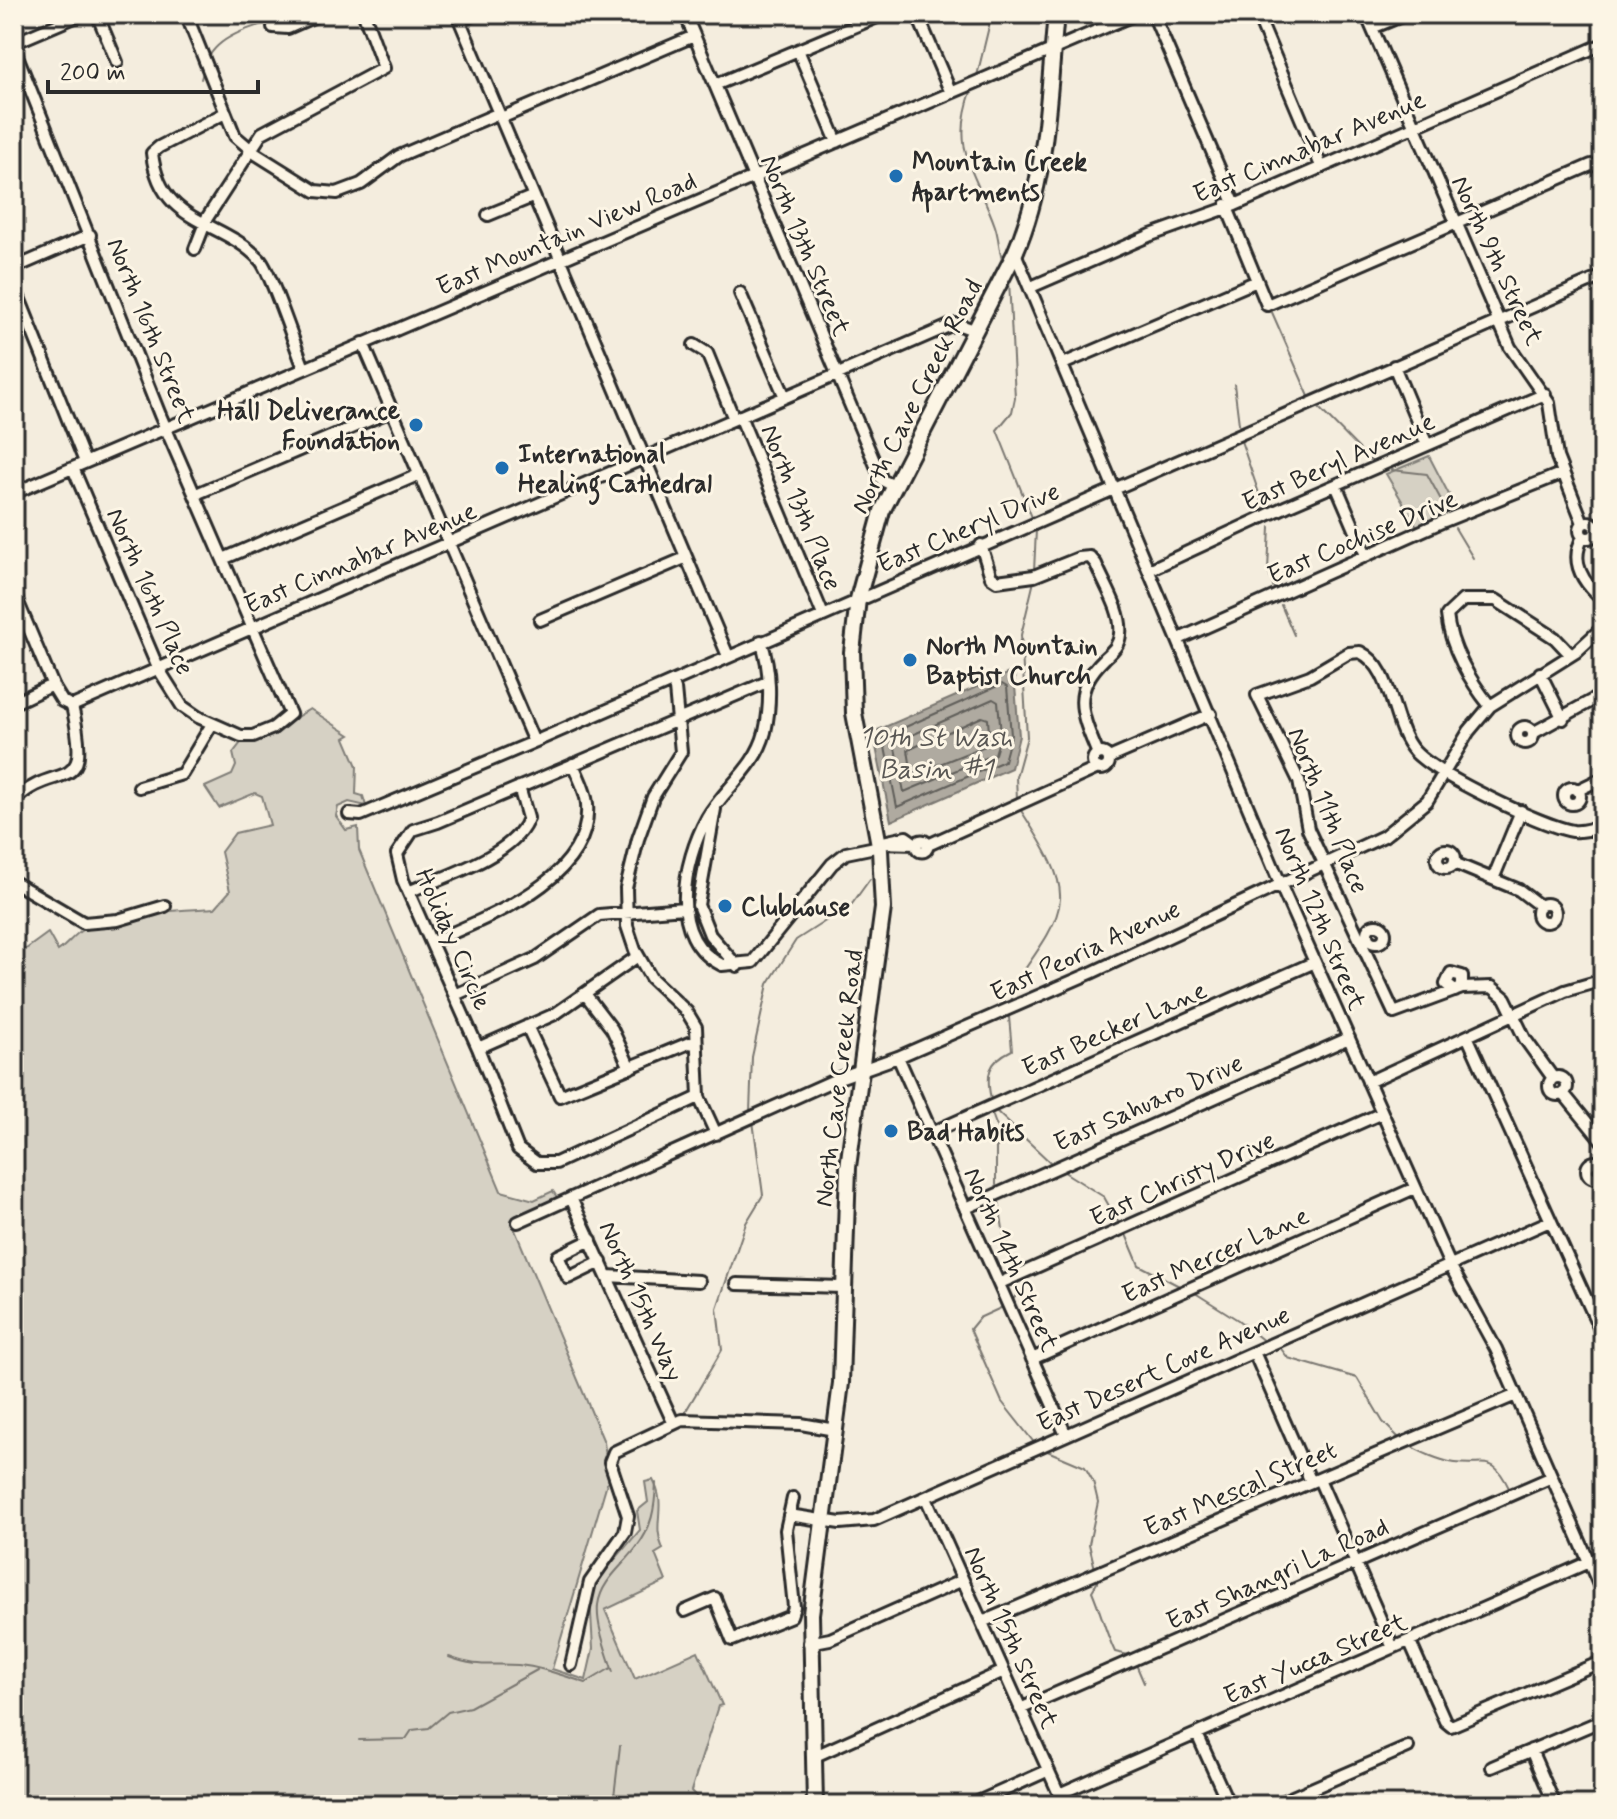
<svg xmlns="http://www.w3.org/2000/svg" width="1617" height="1819" font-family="Mynerve,sans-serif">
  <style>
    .green { fill: #d6d1c4; stroke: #807e78; stroke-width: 2 }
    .water { fill: #afaaa0; stroke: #7a7771; stroke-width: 2 }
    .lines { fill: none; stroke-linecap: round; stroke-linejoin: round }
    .shore { stroke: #605e5a; stroke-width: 2 }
    .stream { stroke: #7a7771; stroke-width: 2 }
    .minor-casing { stroke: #2b2b2b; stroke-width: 16 }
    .major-casing { stroke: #2b2b2b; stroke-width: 20 }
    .minor { stroke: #fcf5e5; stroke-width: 10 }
    .major { stroke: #fcf5e5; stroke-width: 14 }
    .poi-dot { fill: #1f6fb2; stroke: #fcf5e5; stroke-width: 3 }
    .labels { text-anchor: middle; stroke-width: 6; stroke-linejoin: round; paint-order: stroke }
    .street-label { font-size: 26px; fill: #2b2b2b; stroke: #fcf5e5 }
    .poi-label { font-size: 26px; font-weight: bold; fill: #2b2b2b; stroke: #fcf5e5; text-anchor: start }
    .water-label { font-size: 28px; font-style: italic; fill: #595754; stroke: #fcf5e5 }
  </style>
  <rect width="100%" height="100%" fill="#f4edde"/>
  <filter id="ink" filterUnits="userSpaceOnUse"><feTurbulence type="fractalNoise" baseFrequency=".0125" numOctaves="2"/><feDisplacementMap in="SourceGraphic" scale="16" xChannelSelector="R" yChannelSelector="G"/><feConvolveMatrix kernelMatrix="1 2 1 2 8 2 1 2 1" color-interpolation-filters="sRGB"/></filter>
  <g filter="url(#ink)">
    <path class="green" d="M1429,456L1457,510L1418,528L1386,474Z
      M310,709L350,735L345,738L357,766L356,794L363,796L366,806L349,802L338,807L336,816L346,830L358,827L359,850L501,1191L534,1200L553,1191L560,1202L512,1223L604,1442L609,1476L552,1669L586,1680L593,1649L590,1596L594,1584L640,1530L637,1511L648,1502L645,1482L653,1480C668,1508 651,1522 663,1549L655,1554L666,1581L605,1610L635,1679L698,1651L722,1705L718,1706L691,1791L704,1805H14V948L26,949L48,933L58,951C67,945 73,936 82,930C108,913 184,910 215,908L230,891L221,852L235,833L270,825L262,796L255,793L219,808L205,787L232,775L236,766L233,753L244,739L263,737Z"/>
    <path class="water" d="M1009,673H1014L1019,736L1011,768L891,821L873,732Z"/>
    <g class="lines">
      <path class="shore" d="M1002,684L1007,687L1011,735L1004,761L897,807L883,737Z
        M993,699L998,702L1001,734L995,754L904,792L894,743Z
        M982,717L988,719L989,733L985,746L912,775L908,750Z"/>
      <path class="stream" d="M208,59C220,31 267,24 295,14
        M977,76L992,14
        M201,79L204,69
        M972,89C949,151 977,174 995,226C999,238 999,251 1003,263
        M1009,280L1015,398L1012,412L997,430L1033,520
        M1271,310L1311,401
        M1234,384L1240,432
        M1316,405L1372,462
        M1240,438L1264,508
        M1392,470L1427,474L1447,511
        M1270,527L1268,570L1274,589
        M1455,528L1473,558
        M1034,571L1036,530
        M1281,605L1294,635
        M1016,659L1020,640
        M1017,799L1016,777L1027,737L1021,635L1034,581
        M1011,999L1013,986C1072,903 1077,897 1020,809
        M991,1100C986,1075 987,1062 1012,1050L1009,1017
        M993,1108L1052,1164
        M991,1111L1002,1141L996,1148V1185
        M750,1112L752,1057L768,984L796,940L852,904L870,879
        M1061,1170L1104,1197L1121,1227
        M999,1202L1004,1236L1017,1271
        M1125,1232L1139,1265L1183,1288
        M1192,1291L1238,1320L1265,1342
        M1010,1303L1024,1286V1278
        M1005,1306L979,1318L970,1329L1002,1402L1036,1445
        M1279,1346L1288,1358L1357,1378L1383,1422L1399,1438
        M684,1414L722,1350L717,1308L746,1223L763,1195L753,1121
        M1407,1444C1419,1452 1441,1461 1455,1463C1488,1467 1492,1453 1510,1490
        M1045,1450L1085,1467L1093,1481L1098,1502L1089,1544L1095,1569
        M1100,1578L1092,1591C1101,1612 1105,1631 1115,1652L1133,1656
        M449,1657C477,1668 491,1663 518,1665C541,1667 564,1676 586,1683L611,1668
        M1135,1662L1144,1683
        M613,1672C607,1652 596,1626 598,1605C601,1581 623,1566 636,1548C652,1528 655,1508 656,1483
        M359,1740L406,1739L412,1730L429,1728L448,1712L470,1707L537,1670
        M613,1805L620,1746"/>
      <defs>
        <path id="minor" d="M97,14L117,62
          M186,14L235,136L256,154L315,191L337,193L361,184L399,156L499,113
          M457,14L728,656
          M685,14L882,480L894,486
          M917,14L951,93
          M1153,14L1235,205
          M1257,14L1321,166
          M1366,14L1510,347L1549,403L1557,457L1583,523
          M460,21L475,14
          M273,27L288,28L320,14
          M1372,28L1406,14
          M14,43L82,14
          M14,48L160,415L290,714L273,728L253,736H241L198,717L182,706L158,668L73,468
          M798,50L837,142
          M715,85L884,14
          M225,113L159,147L152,153C160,226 221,218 260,260C270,270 296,349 304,368
          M501,118L694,36
          M1226,205L1267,305L1591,165L1603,166
          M488,215L532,197
          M195,249L207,218L262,133L384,68L364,14
          M1015,253L1285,895L1450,1265L1496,1349L1603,1594
          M14,268L90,235
          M14,285L85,462
          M1031,287L1151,235L1235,205L1603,44
          M740,293L785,397
          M363,343L534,742
          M694,345L707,353L734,419
          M1063,364L1257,281
          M1394,366L1427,445
          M740,416L823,615
          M1336,485L1366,555
          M14,493L1136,14
          M196,494L391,411
          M1580 530a8 8 0 1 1 16 0a8 8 0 1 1-16 0Z
          M1583,537C1569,562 1583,583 1603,600
          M981,545L991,577L997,581L1034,576L1079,558L1090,557L1096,564C1104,584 1123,612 1120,634C1119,646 1112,651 1104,659C1070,692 1082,715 1098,754
          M223,559L418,475
          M1149,570L1287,506L1545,394
          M14,593L54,688L62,701L72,706L949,326L957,324L974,330
          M540,620L685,558
          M1179,639L1444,521L1563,473
          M761,641C771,668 771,705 765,732C756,768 724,788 707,818C683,862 667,938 722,965L753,962L832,864L846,853L880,846
          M1540,673L1563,719
          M675,689L681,752L653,797L638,839L626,888L627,926L635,950L651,978L687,1012L696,1027L699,1097L716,1134
          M14,703L52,685
          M1490,706C1470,681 1450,647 1447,615L1463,600H1496L1555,638L1571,655
          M1517 735a8 8 0 1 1 16 0a8 8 0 1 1-16 0Z
          M1533,733L1602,695
          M1093 761a8 8 0 1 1 16 0a8 8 0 1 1-16 0Z
          M1109,758L1211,714
          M139,787L182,774L212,724
          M1564 796a8 8 0 1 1 16 0a8 8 0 1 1-16 0Z
          M1578,790L1603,778
          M14,801C57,758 94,801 72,706
          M715,809L698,905L710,935L737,966
          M349,814L361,815L534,742L1603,276
          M1596,828L1603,845
          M916.5 846a5.5 5.5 0 1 1 11 0a5.5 5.5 0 1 1-11 0Z
          M879,843L906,837L916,844
          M879,843L916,844
          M928,845L1098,768
          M1437 859a9 9 0 1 1 18 0a9 9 0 1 1-18 0Z
          M1454,863L1519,890L1540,906
          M1493,879L1521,811
          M14,882L84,923L118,920L165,906
          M410,891C442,878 517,854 528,818L519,787
          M1537 913a9 9 0 1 1 18 0a9 9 0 1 1-18 0Z
          M1367 934a9 9 0 1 1 18 0a9 9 0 1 1-18 0Z
          M432,942C487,917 593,880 587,804C586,790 578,777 573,764
          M1455,991L1446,984L1451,973L1462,976V988
          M455,995L535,959L599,915L684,908
          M586,995L612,1029L630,1068
          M527,1026L560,1096L689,1043L695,1044
          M1468,1038L1603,1336
          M478,1048L555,1014L638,956
          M898,1057L1066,1435
          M1549 1086a9 9 0 1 1 18 0a9 9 0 1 1-18 0Z
          M1553,1078L1525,1039L1505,998L1492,987L1462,988L1394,1013L1308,829L1299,781L1257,695L1310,676L1349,653L1360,652C1395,669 1390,725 1415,752C1437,775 1542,826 1573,831C1584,832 1593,829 1603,825
          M1368,1082L1565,991L1603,980
          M1563,1093L1603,1142
          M699,1097L556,1163H537L518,1149L478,1048L403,880L397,854L413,830L438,822L767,682
          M931,1133L1315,962
          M1587 1170a8 8 0 1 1 16 0a8 8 0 1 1-16 0Z
          M571,1198L673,1422
          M966,1208L1349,1038
          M518,1222L839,1078L898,1057L1091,973L1384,836L1427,801L1469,731L1490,706L1576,652L1603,627
          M591,1240L558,1256L568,1278L601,1262
          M607,1276L699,1281
          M1000,1283L1382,1113
          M737,1284L843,1287
          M1254,1352L1311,1482
          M1032,1359L1415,1188
          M1319,1479L1393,1648
          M926,1498L1059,1794L1589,1562
          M789,1515L840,1523L874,1520L1550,1221
          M685,1611L715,1598L732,1640L791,1616L794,1607L786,1530L793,1498
          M982,1622L1516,1395
          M1410,1642L1445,1721L1451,1726L1603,1661
          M809,1643L830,1639L963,1580
          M571,1665L590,1582L625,1532L628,1516L610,1462L614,1452L682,1420L801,1424L835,1430
          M1020,1709L1552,1477
          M1197,1734L1229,1805
          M1531,1750L1555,1805
          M813,1757L1004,1671
          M1492,1767L1603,1720
          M971,1805L1047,1771
          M1274,1805L1408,1747"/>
        <path id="major" d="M815,1805L811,1614L841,1383L848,1167L883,908L880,850L854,713L852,652L858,599L882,511L1015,253C1048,178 1048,94 1056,14"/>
      </defs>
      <use href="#minor" class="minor-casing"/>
      <use href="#major" class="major-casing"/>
      <use href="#minor" class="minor"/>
      <use href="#major" class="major"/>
    </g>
  </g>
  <g class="poi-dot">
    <circle cx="896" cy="176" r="8"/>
    <circle cx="416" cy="425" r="8"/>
    <circle cx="502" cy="468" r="8"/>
    <circle cx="910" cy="660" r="8"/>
    <circle cx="725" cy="906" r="8"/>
    <circle cx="891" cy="1131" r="8"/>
  </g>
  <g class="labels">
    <g class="street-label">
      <text transform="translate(1309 146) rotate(-23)" y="9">East Cinnabar Avenue</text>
      <text transform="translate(566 233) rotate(-23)" y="9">East Mountain View Road</text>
      <text transform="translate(806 245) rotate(67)" y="9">North 13th Street</text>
      <text transform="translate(1498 260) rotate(65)" y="9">North 9th Street</text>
      <text transform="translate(152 330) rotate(68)" y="9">North 16th Street</text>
      <text transform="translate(916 396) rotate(-63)" y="9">North Cave Creek Road</text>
      <text transform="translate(1338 461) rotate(-24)" y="9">East Beryl Avenue</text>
      <text transform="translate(802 507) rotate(68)" y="9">North 13th Place</text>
      <text transform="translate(968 527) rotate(-23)" y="9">East Cheryl Drive</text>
      <text transform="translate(1362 536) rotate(-23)" y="9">East Cochise Drive</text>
      <text transform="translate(360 557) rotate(-23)" y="9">East Cinnabar Avenue</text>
      <text transform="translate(151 591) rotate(66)" y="9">North 16th Place</text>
      <text transform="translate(1329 810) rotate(68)" y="9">North 11th Place</text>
      <text transform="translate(1321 918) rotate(67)" y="9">North 12th Street</text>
      <text transform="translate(454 939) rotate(66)" y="9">Holiday Circle</text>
      <text transform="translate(1085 950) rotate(-25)" y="9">East Peoria Avenue</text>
      <text transform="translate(1114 1028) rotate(-24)" y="9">East Becker Lane</text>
      <text transform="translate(838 1078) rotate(-83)" y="9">North Cave Creek Road</text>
      <text transform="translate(1148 1102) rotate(-24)" y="9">East Sahuaro Drive</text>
      <text transform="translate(1182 1178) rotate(-24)" y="9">East Christy Drive</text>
      <text transform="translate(1215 1254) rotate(-24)" y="9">East Mercer Lane</text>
      <text transform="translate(1012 1259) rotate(66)" y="9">North 14th Street</text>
      <text transform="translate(642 1301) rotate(66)" y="9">North 15th Way</text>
      <text transform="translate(1163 1368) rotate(-24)" y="9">East Desert Cove Avenue</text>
      <text transform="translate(1240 1488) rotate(-23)" y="9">East Mescal Street</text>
      <text transform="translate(1277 1573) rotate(-24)" y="9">East Shangri La Road</text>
      <text transform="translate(1012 1637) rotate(66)" y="9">North 15th Street</text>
      <text transform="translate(1315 1658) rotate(-23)" y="9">East Yucca Street</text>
    </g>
    <g class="poi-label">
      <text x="912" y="170">Mountain Creek<tspan x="912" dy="30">Apartments</tspan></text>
      <text x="400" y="419" text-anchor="end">Hall Deliverance<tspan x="400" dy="30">Foundation</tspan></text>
      <text x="518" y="462">International<tspan x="518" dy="30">Healing Cathedral</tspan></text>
      <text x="926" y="654">North Mountain<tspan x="926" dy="30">Baptist Church</tspan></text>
      <text x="741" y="915">Clubhouse</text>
      <text x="907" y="1140">Bad Habits</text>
    </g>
    <g class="water-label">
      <text x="936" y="746">10th St Wash<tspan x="936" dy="32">Basin #1</tspan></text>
    </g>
  </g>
  <rect width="1617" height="1819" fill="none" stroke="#fcf5e5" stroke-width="48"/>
  <rect x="24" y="24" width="1569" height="1771" fill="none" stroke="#2b2b2b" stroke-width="3" filter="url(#ink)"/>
  <path d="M48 80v12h210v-12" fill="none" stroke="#2b2b2b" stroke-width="4"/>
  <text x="60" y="80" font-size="24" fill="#2b2b2b" stroke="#fcf5e5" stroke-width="6" paint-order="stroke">200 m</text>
</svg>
